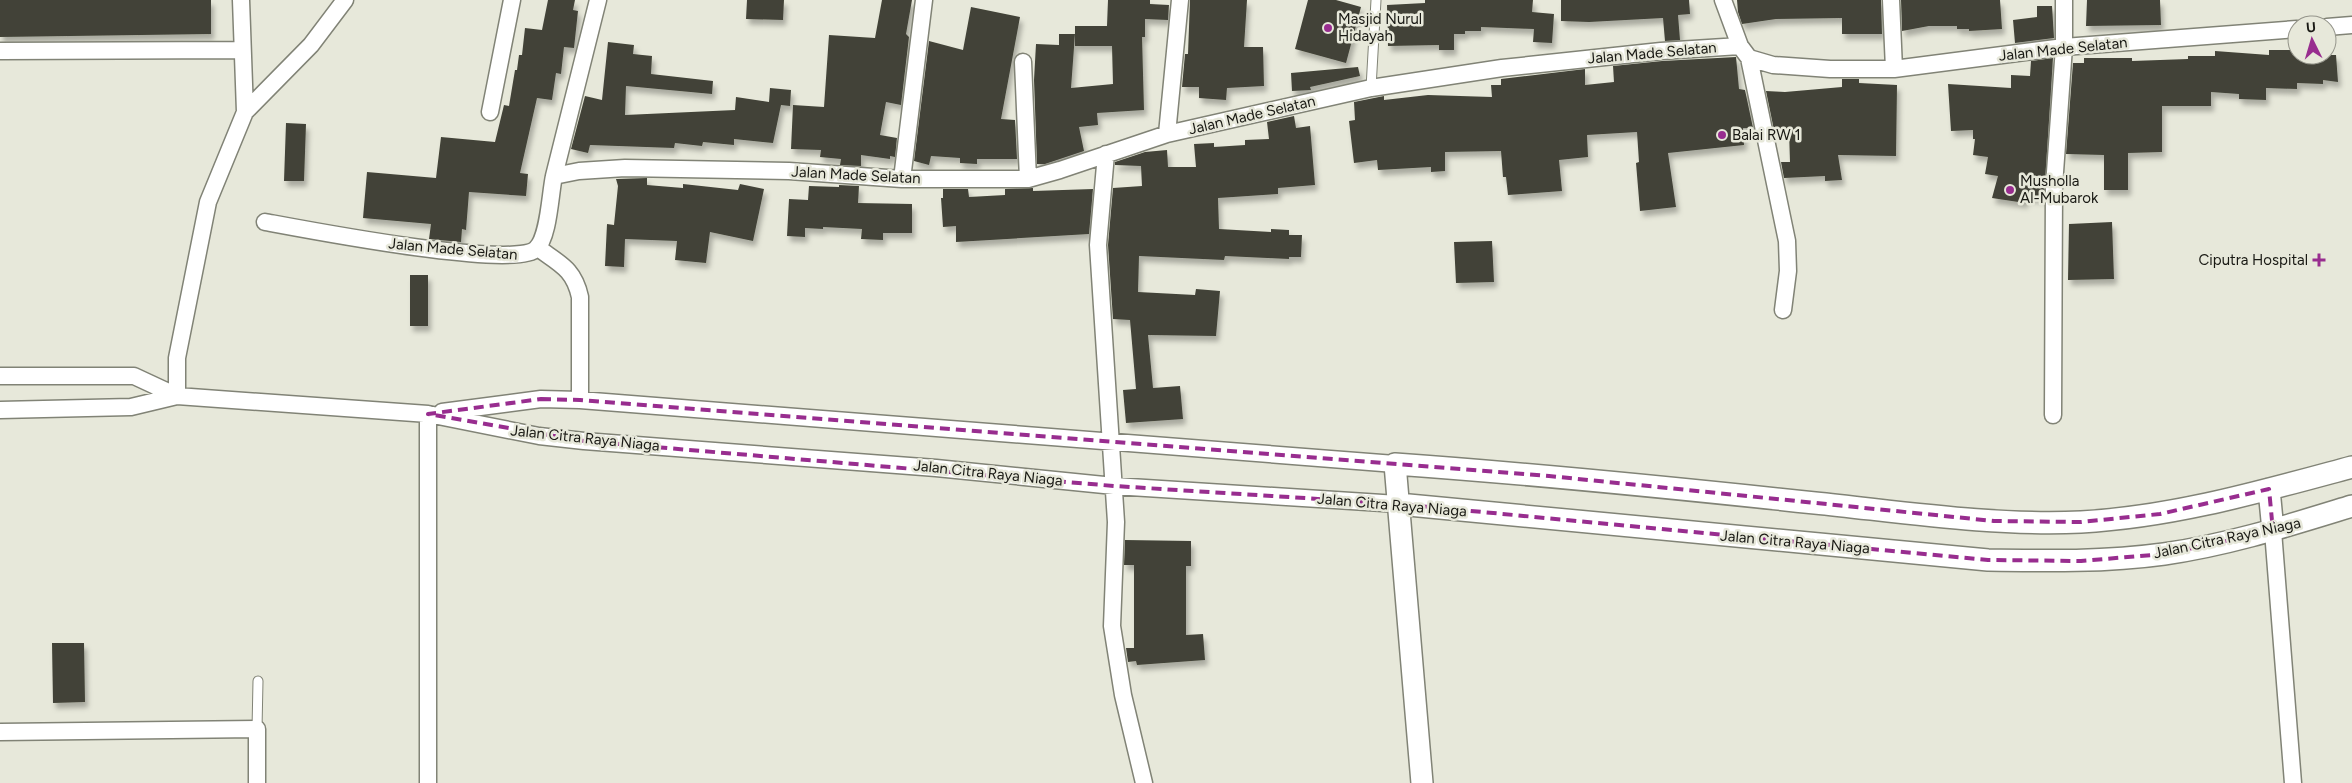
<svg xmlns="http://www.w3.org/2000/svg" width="2352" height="783" font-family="Figtree,sans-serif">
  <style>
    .building { fill: #424337; filter: url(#shadow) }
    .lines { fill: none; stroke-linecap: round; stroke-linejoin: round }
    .service-casing { stroke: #818376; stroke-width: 11 }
    .minor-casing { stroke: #818376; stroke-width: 19 }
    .tertiary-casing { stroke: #818376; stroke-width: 24 }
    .service { stroke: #fff; stroke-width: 9 }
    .minor { stroke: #fff; stroke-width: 16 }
    .tertiary { stroke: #fff; stroke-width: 21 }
    .marked { fill: none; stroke: #982d8f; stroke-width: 4; stroke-dasharray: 10 6; stroke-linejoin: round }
    .poi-dot { fill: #982d8f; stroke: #e7e8da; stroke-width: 2 }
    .labels { text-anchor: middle; stroke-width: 5; stroke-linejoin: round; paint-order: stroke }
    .poi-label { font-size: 15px; fill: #191914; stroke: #e7e8da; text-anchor: start }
    .street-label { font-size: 15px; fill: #191914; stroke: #e7e8da }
  </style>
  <defs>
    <filter id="shadow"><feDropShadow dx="3" dy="5.5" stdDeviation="2.5" flood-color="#0004"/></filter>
  </defs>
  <rect width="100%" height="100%" fill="#e7e8da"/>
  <path class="building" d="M0,0H211V34L0,37Z
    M548,0H575L573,10L578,11L574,48L564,47L561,74L556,73L552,100L537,98L520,173L528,174L526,196L469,192L466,230L462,229L461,242L429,239L431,224L363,218L367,172L436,178L441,137L495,142L504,105L509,106L515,70H517L519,55H522L525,28L542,30Z
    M747,0H784L783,20L746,19Z
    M882,0H912L906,34L909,37L901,105L886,102L880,135L897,138L895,157L890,156V159L861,155V166L840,165L841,159L820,157L821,150L791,149L793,105L824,107L829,35L875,38Z
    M1108,0H1150V4L1169,5L1168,20L1145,19V37H1142L1144,110L1097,113L1098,125L1079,127L1084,151L1045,164H1037L1034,80L1036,44L1059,45V34H1075L1071,88L1113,84L1112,46H1075V26H1107Z
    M1190,0H1247L1244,47H1263L1264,86L1227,88L1226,100L1199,98V87H1182L1185,54H1188Z
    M1308,0H1336L1361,7L1346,63L1295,49Z
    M1425,0H1533L1532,12L1554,14L1552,43L1533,42L1534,29L1481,27V31H1465V34H1454V50H1439V45L1388,46L1387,5L1425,3Z
    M1561,0H1689L1690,14L1678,15L1680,40L1665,41L1663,18L1589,22L1561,21Z
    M1737,0H1881L1882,34H1842V18L1776,19L1742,24L1738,12Z
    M1901,0H2000L2002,29L1969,31V29H1957V26H1929L1902,31Z
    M2087,0H2160L2161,25L2086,26Z
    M2037,6H2052L2054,38L2015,43L2013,20L2037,17Z
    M971,7L1020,17L1001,119L1015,120L1017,159H977V164L960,163V158L931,156L929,165L914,161L929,41L963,50Z
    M608,42L634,45L633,54L652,56L651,74L713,81L712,94L626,86L625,115L735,110L736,97L769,102L770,88L791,90L790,106L781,105L773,143L734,139V145L703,142L702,146L675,143L674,148L590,145L588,153L571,149L585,96L602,100Z
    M2269,50H2297V55H2336L2338,82L2323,80V84L2297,83V89L2266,88V100L2239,99V94L2211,92V106H2162V152L2128,153V190H2104V155L2066,154L2073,63H2084V58H2132V61L2188,59V56H2215V51L2269,55Z
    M1736,57L1739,89L1745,90L1753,128H1743L1744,145L1668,153L1676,207L1640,211L1636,163L1639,162L1637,132L1587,135L1588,157L1559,160L1562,191L1508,195L1506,177H1503L1501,151L1445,152V171L1431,172V167L1378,170L1377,160L1354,163L1349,121L1355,120L1354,102L1384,96V100L1428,95L1492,97L1491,85H1501V79L1585,69V85L1614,82L1613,66L1662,61Z
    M2053,58L2044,198L2025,197V203L1992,198L1998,176L1985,174L1988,157L1973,155L1975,139H1973V130L1951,131L1948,84L2011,88V75L2030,76L2031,61Z
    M1358,67L1360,76L1310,87L1311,90L1292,91L1291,73Z
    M1842,79H1859V83L1897,85L1896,156L1838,155L1842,180L1825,181V176L1784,178L1781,162H1790L1789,130H1774L1766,91L1785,92L1842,87Z
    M1294,116L1296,128L1310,126L1315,185L1278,188V194L1218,198L1219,229L1271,232V229L1289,230V235H1302L1301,257H1289V259L1225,256L1224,260L1139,256L1138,292L1195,295L1196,289L1220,291L1216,336L1148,335L1153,388L1180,386L1183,419L1126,423L1123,390L1136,389L1130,320L1113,319L1108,245L1113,188L1142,186L1141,166L1115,165V162L1145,152L1167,150L1168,167H1196L1194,144L1214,143V147L1245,145V140L1269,139L1267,122Z
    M286,123L306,124L304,181H284Z
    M647,178V185L683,188V184L738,190L740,184L764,189L753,241L710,232L706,263L675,260L677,241L625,239L624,267L605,266L607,224L614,225L618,186L616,179Z
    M839,185L859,186L858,203L912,204V233H883V240L861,239L862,229L823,227V229L805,228V237L787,236L789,199L808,200L809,186L839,187Z
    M1033,188V191L1093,189L1089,234L956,242V226L943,227L941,198H943V189H968L969,197L1005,195V189Z
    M2112,222L2114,279L2068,280L2069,224Z
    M1492,241L1494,282L1456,283L1454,242Z
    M410,275H428V326H410Z
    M1125,540L1191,541V566H1186V635L1203,634L1205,660L1137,665L1136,661L1128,662L1126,648H1134V565H1124Z
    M52,643H84L85,702L53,703Z"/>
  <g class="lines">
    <defs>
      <path id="service" d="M1371,88L1376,0
        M257,729L258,681"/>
      <path id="minor" d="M1723,0L1740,46
        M1891,0L1894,69
        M2327,27L2352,25
        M0,51L242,50
        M1749,58L1787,241L1788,271L1783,310
        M1023,62L1028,179
        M245,112L311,45L345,0
        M490,112L512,0
        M1167,134L1180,0
        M1106,154L1098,245L1116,522L1112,626L1123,695L1144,783
        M554,176L598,0
        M902,179L924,0
        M265,222C303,229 515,270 536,249C549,237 550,194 554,176L579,171L625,168L789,171L902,179H1028L1060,170L1167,134L1371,88L1502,68L1661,51L1740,46L1749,58L1773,65L1830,69H1894L2064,47L2297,29
        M538,248C560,264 574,269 580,297V400
        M0,376H134L177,396
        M177,396V358L208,202L245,112L241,0
        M0,410L131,407L177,396L428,414L539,436L584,441L936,468L1114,486L1398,504
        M442,412L541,399L580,400L1395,464
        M428,414V783
        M2053,415L2054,186L2064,47V0
        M2273,531L2293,783
        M0,732L257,729V783"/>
      <path id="tertiary" d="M2269,489L2273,531
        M1398,504L1988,560C2047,561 2106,562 2164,554C2228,545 2290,525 2352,506
        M1422,783L1395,464C1535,474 1675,488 1815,503C1903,512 1993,526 2081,522C2174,517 2263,491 2352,467"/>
    </defs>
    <use href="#service" class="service-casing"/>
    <use href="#minor" class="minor-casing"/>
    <use href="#tertiary" class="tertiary-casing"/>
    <use href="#service" class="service"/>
    <use href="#minor" class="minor"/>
    <use href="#tertiary" class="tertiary"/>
  </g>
  <path class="marked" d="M541,399L580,400L1549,476L1994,521L2081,522L2160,514L2269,489L2273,531L2164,554L2081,561L1988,560L1398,504L1114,486L584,441L428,414Z"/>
  <g class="poi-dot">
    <circle cx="1328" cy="28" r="5"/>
    <circle cx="1722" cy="135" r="5"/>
    <circle cx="2010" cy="190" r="5"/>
    <path d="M2316.5 252.5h5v5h5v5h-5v5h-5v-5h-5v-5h5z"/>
  </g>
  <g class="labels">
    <g class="poi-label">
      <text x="1338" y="24">Masjid Nurul<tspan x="1338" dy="17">Hidayah</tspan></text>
      <text x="1732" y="140">Balai RW 1</text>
      <text x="2020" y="186">Musholla<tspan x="2020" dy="17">Al-Mubarok</tspan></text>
      <text x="2308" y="265" text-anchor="end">Ciputra Hospital</text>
    </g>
    <g class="street-label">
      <text transform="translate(2063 49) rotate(-6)" y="5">Jalan Made Selatan</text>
      <text transform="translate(1652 53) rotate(-5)" y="5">Jalan Made Selatan</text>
      <text transform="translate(1252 115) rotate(-13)" y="5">Jalan Made Selatan</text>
      <text transform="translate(856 175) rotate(3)" y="5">Jalan Made Selatan</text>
      <text transform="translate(453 249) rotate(5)" y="5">Jalan Made Selatan</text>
      <text transform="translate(585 438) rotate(6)" y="5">Jalan Citra Raya Niaga</text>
      <text transform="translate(988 473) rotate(6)" y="5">Jalan Citra Raya Niaga</text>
      <text transform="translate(1392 505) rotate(5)" y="5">Jalan Citra Raya Niaga</text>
      <text transform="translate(2227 538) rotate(-12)" y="5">Jalan Citra Raya Niaga</text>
      <text transform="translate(1795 542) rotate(5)" y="5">Jalan Citra Raya Niaga</text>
    </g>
  </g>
  <g transform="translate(2312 40) rotate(355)"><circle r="24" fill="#e7e8da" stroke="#95958b"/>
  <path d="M0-4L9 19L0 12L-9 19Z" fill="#982d8f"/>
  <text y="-8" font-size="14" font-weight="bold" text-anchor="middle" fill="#191914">U</text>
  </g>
</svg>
